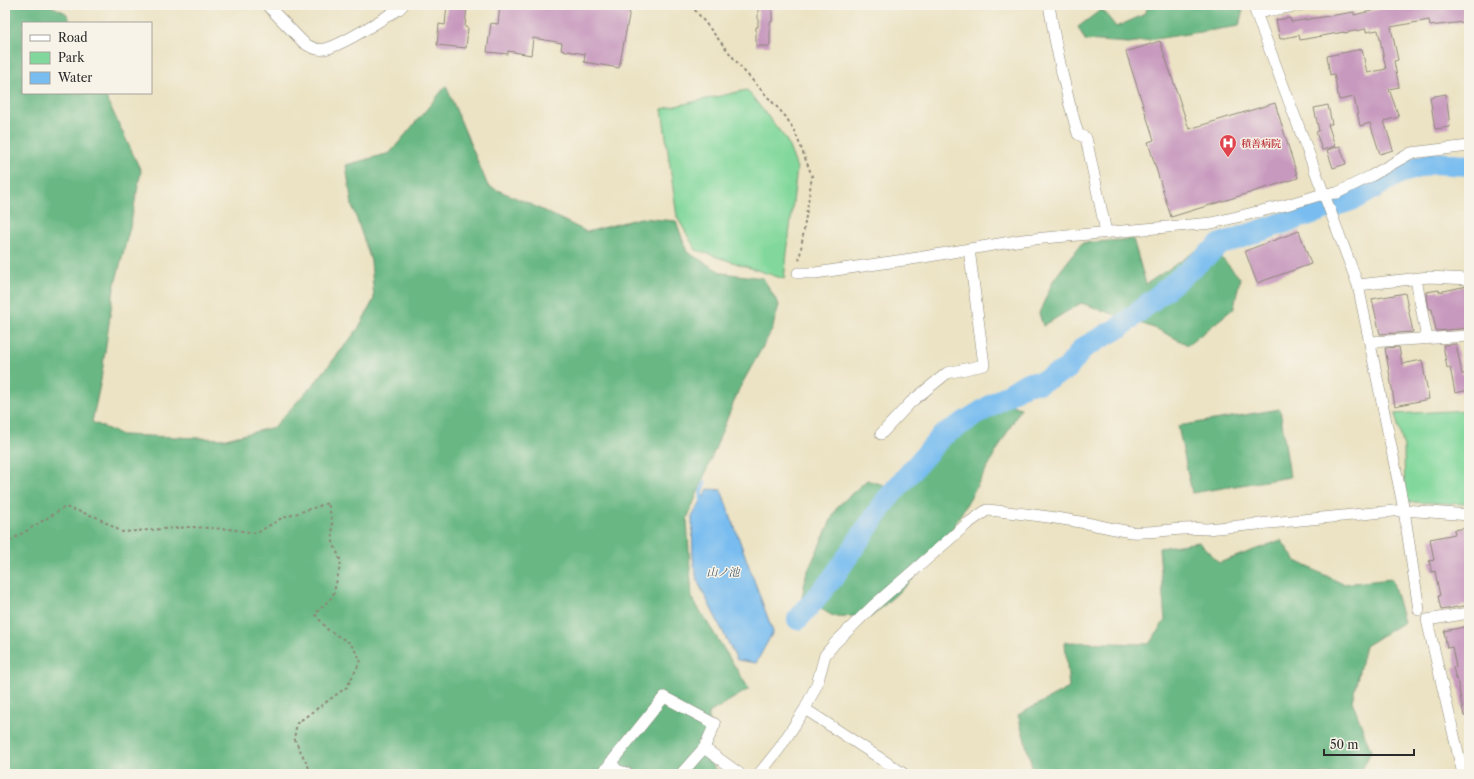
<svg xmlns="http://www.w3.org/2000/svg" width="1474" height="779" font-family="'Libre Caslon Text','Noto Serif JP',serif">
  <style>
    .green { fill: #82d89c; stroke: #568264 }
    .forest { fill: #69b884; stroke: #4a7258 }
    .water { fill: #79bdf0; stroke: #52748e }
    .lines { fill: none; stroke-linecap: round; stroke-linejoin: round }
    .stream { stroke: #79bdf0; stroke-width: 3.5 }
    .river { stroke: #79bdf0; stroke-width: 22 }
    .building { fill: #c799be }
    .minor-casing { stroke: #8c8778; stroke-width: 12 }
    .path { stroke: #8c8778; stroke-width: 2; stroke-dasharray: 3 3; stroke-linecap: butt }
    .minor { stroke: #fff; stroke-width: 11 }
    .labels { text-anchor: middle; stroke-width: 3; stroke-linejoin: round; paint-order: stroke }
    .health-label { font-size: 10px; font-weight: bold; fill: #be3a42; stroke: #f7f3e8; text-anchor: start }
    .water-label { font-size: 11px; font-style: italic; fill: #425766; stroke: #f7f3e8 }
  </style>
  <rect width="100%" height="100%" fill="#f7f3e8"/>
  <filter id="ink" filterUnits="userSpaceOnUse"><feTurbulence type="fractalNoise" baseFrequency=".025" numOctaves="2"/><feDisplacementMap in="SourceGraphic" scale="8" xChannelSelector="R" yChannelSelector="G"/><feConvolveMatrix kernelMatrix="1 2 1 2 8 2 1 2 1" color-interpolation-filters="sRGB"/></filter>
  <filter id="wash" filterUnits="userSpaceOnUse"><feTurbulence type="fractalNoise" baseFrequency=".012" numOctaves="4" result="noise"/><feDisplacementMap in="SourceGraphic" scale="16" xChannelSelector="R" yChannelSelector="G"/><feGaussianBlur stdDeviation="0.9" result="paint"/><feColorMatrix in="noise" values="0 0 0 0 0 0 0 0 0 0 0 0 0 0 0 0 0 1.4 0 .05"/><feComposite in="paint" operator="in"/></filter>
  <g filter="url(#wash)">
    <rect width="100%" height="100%" fill="#ece3c4"/>
    <path class="green" d="M747,90L786,139L797,168L784,279L696,250L677,217L662,109Z
      M1469,410V504L1405,502L1404,448L1395,414Z"/>
    <path class="forest" d="M5,5H49L66,13L71,23H23V93H104L141,171L130,227L114,288L101,380L92,422L122,435L226,439L274,427L318,379L358,329L374,299L371,261L352,205L346,165L390,153L446,86L488,186L528,203L587,232L640,218L676,221L687,252L722,273L763,278L779,305L772,330L739,389L687,519L692,598L749,689L709,713L708,761L721,774H5Z
      M1149,5H1240L1243,10L1239,26L1129,43L1085,40L1078,27L1102,9L1116,27L1143,15Z
      M1133,239L1146,284L1208,243L1240,278L1234,308L1188,345L1157,329L1081,303L1043,326L1039,313L1054,279L1082,243Z
      M986,396L1021,408L953,528L911,581L871,617L833,616L802,598L806,575L837,507L867,480L900,490Z
      M1280,409L1290,477L1192,493L1178,426Z
      M1281,540L1296,561L1343,584L1392,579L1404,622L1365,646L1352,701L1371,751L1360,774H1034L1018,715L1069,688L1065,642L1149,644L1165,620L1159,548L1199,542L1219,563Z"/>
    <path class="water" d="M708,489L721,490L773,632L756,663L737,660L697,580L693,558L692,517Z"/>
    <g class="lines">
      <path class="stream" d="M702,503L701,491L705,482"/>
      <path class="river" d="M798,619L832,579L887,499L942,436L1027,383H1039L1067,369L1083,348L1120,327L1221,244L1357,198L1399,173L1432,163L1469,165"/>
    </g>
    <g id="blocks">
      <path class="building" d="M447,5H467L465,27L468,28L466,48L437,45L439,24L445,25Z
        M500,5H631L619,68L584,62L585,54L561,50L562,43L533,38L531,55L508,51V54L487,52L491,23L498,24Z
        M758,5H772V22H770V46H756V27H758Z
        M1397,5V7L1418,5V8L1446,5H1462L1464,22L1430,26L1429,20L1391,27L1398,60L1394,61L1399,87L1389,89L1399,117L1384,121L1393,150L1380,154L1370,123L1360,126L1354,97L1339,100L1334,74L1330,75L1327,56L1362,49L1367,73L1386,69L1378,30L1366,32V29L1344,33V32L1300,40L1299,35L1280,39L1276,20L1290,18L1291,22L1354,12V15Z
        M1160,41L1189,129L1275,103L1298,178L1171,217L1148,142L1154,140L1126,52Z
        M1446,94L1450,127L1435,129L1430,97Z
        M1328,105L1332,124H1328L1335,146L1322,150L1316,132L1319,131L1314,108Z
        M1340,146L1346,164L1333,168L1327,150Z
        M1299,231L1311,264L1257,283L1245,251Z
        M1467,286L1469,296V328L1436,331L1432,309H1429L1426,292L1439,290V292Z
        M1405,293L1413,332L1380,334L1372,299Z
        M1456,344L1462,374H1465L1469,390L1455,393L1450,367L1447,368L1443,345Z
        M1399,347L1402,364L1422,360L1429,399L1395,406L1385,348Z
        M1466,528L1469,544V605L1441,610L1438,596H1440L1435,571L1432,572L1429,561L1434,560L1430,539L1455,534L1454,530Z
        M1469,626V715L1464,716L1457,679H1456L1453,667H1456L1452,647L1447,648L1444,631Z"/>
    </g>
  </g>
  <g filter="url(#ink)">
    <use href="#blocks" fill-opacity="0" stroke="#8c8778" stroke-width="1"/>
    <g class="lines">
      <defs>
        <path id="minor" d="M267,5L304,43C310,47 317,51 325,49C345,44 380,20 399,9L403,5
          M1049,5C1056,49 1065,91 1078,134L1086,138L1106,232
          M1253,5L1358,285L1404,510L1419,610
          M1256,13L1300,5
          M798,273H815L918,258L1022,240L1212,223L1290,204L1323,194L1337,193L1371,176L1411,153L1469,146
          M1416,279L1427,339
          M1358,285L1429,277L1469,279
          M1370,342L1469,336
          M881,434L911,402L947,373L984,365L969,249
          M805,709L904,774
          M611,762L617,770L629,774
          M605,770L664,697L715,724L704,748
          M681,774L704,748L740,774
          M759,774L779,749L805,709L817,684L825,655L835,643L873,606L967,524L987,510C1020,513 1053,517 1086,523C1101,526 1116,530 1131,532C1157,534 1182,526 1207,529L1404,510L1469,515
          M1463,774L1427,620L1469,613"/>
      </defs>
      <use href="#minor" class="minor-casing"/>
      <path class="path" d="M691,5L744,71L786,117L795,132L812,176L799,262
        M5,544L65,507L96,517L122,532L191,527L228,529L257,533L280,519L328,503L332,520L333,542L341,562L333,596L315,614L328,630L350,643L361,660L347,687L297,723L294,738L312,774"/>
      <use href="#minor" class="minor"/>
    </g>
  </g>
  <defs>
    <symbol id="hospital-pin" viewBox="-11 -11 22 30"><path d="M0 17L-7.5 6A9.5 9.5 0 1 1 7.5 6Z" fill="#e0444e" stroke="#f7f3e8"/><path d="M-5-5h3v3.5h4V-5h3V5h-3V1.5h-4V5h-3Z" fill="#fff"/></symbol>
  </defs>
  <g fill-rule="evenodd">
    <use href="#hospital-pin" x="1218" y="133" width="20" height="27"/>
  </g>
  <g class="labels">
    <g class="health-label">
      <text x="1241" y="147">積善病院</text>
    </g>
    <g class="water-label">
      <text x="723" y="576">山ノ池</text>
    </g>
  </g>
  <rect width="1474" height="779" fill="none" stroke="#f7f3e8" stroke-width="20"/>
  <rect x="22" y="22" width="130" height="72" fill="#f7f3e8" stroke="#a5a39c"/>
  <rect x="30" y="35" width="20" height="6" fill="#ffffff" stroke="#a5a39c"/>
  <text x="58" y="42" font-size="12" fill="#2b2b2b">Road</text>
  <rect x="30" y="52" width="20" height="12" fill="#82d89c" stroke="#a5a39c"/>
  <text x="58" y="62" font-size="12" fill="#2b2b2b">Park</text>
  <rect x="30" y="72" width="20" height="12" fill="#79bdf0" stroke="#a5a39c"/>
  <text x="58" y="82" font-size="12" fill="#2b2b2b">Water</text>
  <path d="M1324 749v6h90v-6" fill="none" stroke="#2b2b2b" stroke-width="2"/>
  <text x="1330" y="749" font-size="12" fill="#2b2b2b" stroke="#f7f3e8" stroke-width="3" paint-order="stroke">50 m</text>
</svg>
